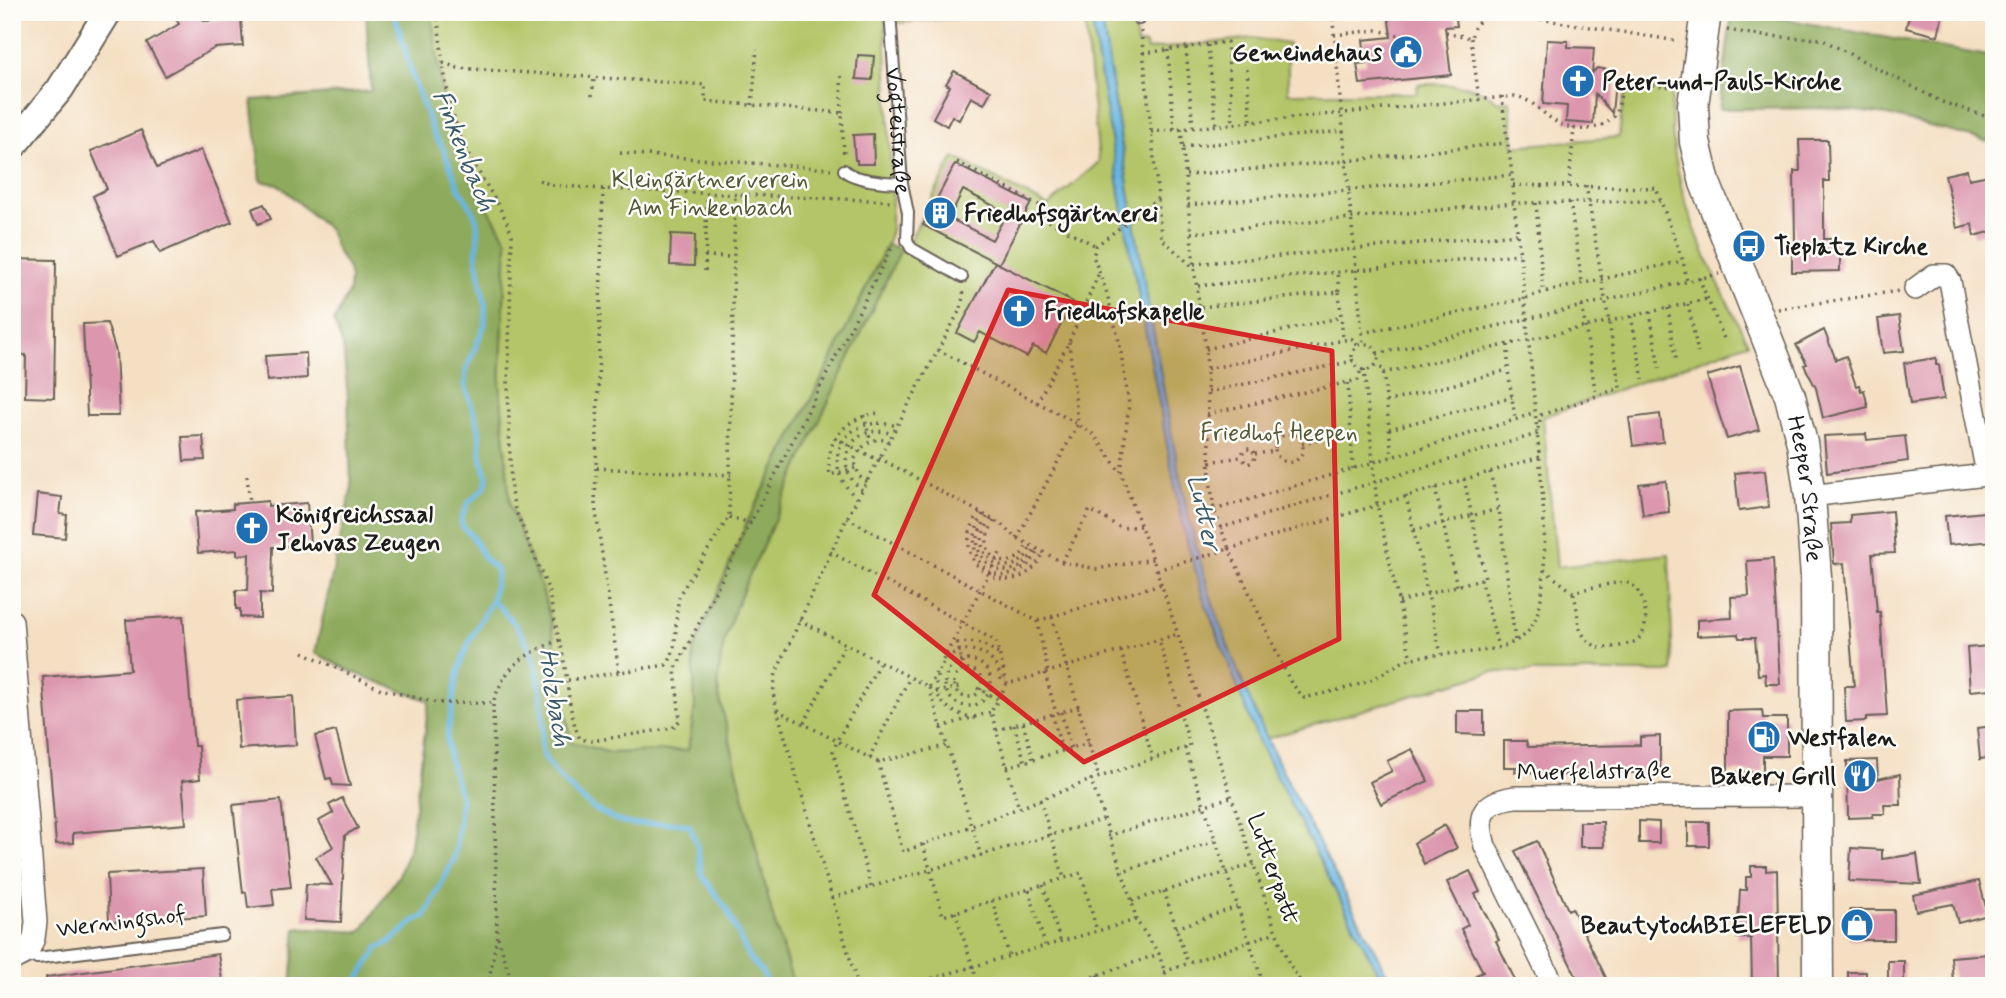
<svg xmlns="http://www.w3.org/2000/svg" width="2006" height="998" font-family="Mynerve,sans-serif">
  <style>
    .green { fill: #b3c568; stroke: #687042; stroke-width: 2 }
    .forest { fill: #8eaa5c; stroke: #55633c; stroke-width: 2 }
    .water { fill: #67b6e1; stroke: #42697e; stroke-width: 2 }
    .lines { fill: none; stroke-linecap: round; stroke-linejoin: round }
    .stream { stroke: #67b6e1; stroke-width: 5 }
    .building { fill: #dc96ae; fill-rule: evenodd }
    .service-casing { stroke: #686056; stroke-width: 14 }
    .minor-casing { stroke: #686056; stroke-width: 24 }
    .tertiary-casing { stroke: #686056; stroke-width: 30 }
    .secondary-casing { stroke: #686056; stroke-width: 33 }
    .path { stroke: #686056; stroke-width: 3.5; stroke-dasharray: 2 5; stroke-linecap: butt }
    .service { stroke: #fff; stroke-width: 10 }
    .minor { stroke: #fff; stroke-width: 21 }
    .tertiary { stroke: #fff; stroke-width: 26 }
    .secondary { stroke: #fff; stroke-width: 30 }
    .marked { fill: #d62828; fill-opacity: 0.2; stroke: #d62828; stroke-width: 5; stroke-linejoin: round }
    .labels { text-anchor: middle; stroke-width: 5; stroke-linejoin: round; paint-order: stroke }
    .poi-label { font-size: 24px; font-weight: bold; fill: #1c1c1c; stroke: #fdfcf7; text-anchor: start }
    .street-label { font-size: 24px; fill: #1c1c1c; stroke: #fdfcf7 }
    .park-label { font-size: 24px; fill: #515737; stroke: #fdfcf7 }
    .water-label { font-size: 26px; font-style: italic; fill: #3a5a6b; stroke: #fdfcf7 }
  </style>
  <rect width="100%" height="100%" fill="#fdfcf7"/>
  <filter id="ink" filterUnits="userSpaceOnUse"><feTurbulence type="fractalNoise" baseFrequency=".0143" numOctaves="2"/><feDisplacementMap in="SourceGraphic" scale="14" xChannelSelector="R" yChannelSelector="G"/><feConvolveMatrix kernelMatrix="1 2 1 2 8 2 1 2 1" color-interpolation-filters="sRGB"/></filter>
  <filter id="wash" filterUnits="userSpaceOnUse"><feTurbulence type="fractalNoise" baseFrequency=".00686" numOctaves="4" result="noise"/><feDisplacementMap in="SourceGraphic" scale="28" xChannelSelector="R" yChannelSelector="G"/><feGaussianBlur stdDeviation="1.57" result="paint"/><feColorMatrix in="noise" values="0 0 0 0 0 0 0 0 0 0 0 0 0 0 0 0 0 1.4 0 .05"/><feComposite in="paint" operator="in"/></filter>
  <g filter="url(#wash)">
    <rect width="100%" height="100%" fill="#f4dfc2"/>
    <path class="green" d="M431,12H882L885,23L892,198L891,230L887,244L829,365L748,520L693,652L695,707L688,750L610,753L571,742L551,623L543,593L510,505L500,385L507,241L477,189L446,118Z
      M895,12H1030L895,23Z
      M1084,12H1090L1125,217L1132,210L1101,12H1133L1137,44H1146L1147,50L1253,38L1288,44V93H1417L1418,84C1450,85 1472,81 1498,102L1510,101L1514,146L1619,137L1623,100L1629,88L1672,91C1666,188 1707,260 1748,343L1543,417L1557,567L1669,554L1673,672H1491L1266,739L1259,743L1385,986H794L773,918L719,696C714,638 748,581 770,530C811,435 857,342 901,249L904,251L954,157L1048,206L1099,162Z"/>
    <path class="forest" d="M366,12H431L446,118L477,189L507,241L500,385L510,505L543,593L551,623L571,742L610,753L688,750L695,707L693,652L748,520L829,365L887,244L901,249C857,342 811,435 770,530C748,581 714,638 719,696L773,918L794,986H291L296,928L361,932L399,875L410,845L429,701L352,672L315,653L351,490L348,399L343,346L334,322L349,291L350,278L348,269L337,251L329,230L279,185L261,181L252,100L371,91Z
      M1732,12H1745L1994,57V143L1887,115L1832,108L1719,109Z"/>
    <path class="water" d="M1090,12H1101C1118,126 1136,239 1157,351C1171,433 1185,514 1210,594C1254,732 1328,857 1393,986H1385L1259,743L1203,598L1182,525L1125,223Z"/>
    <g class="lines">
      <path class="stream" d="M492,600C533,638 540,664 543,719C544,729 540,742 542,751C546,768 589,809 606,815C613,819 623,823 631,824C652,826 670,819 690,826L697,845L702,875L726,908L749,958L761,971L769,986
        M354,986L378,948L390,942L416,920L425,916L454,859L457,839L461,799L449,757L447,738L456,682L463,657L471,638L492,600L497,573L495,568L484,558L472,536L462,526L461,519L468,503L485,487L487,477L481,456L479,428L465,385L466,370L485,324V305L476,254L478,243L477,222L473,211L459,188L442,146L434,135L414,81L394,12"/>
    </g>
    <g id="blocks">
      <path class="building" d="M183,12H198L204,21L241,19L243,46L215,48L165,76L147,43L179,24L175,17Z
        M1388,12H1455L1457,26L1445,27L1451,75L1360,84L1357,64L1366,63L1363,40L1391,37Z
        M1910,12L1943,14L1938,36L1906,28Z
        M1547,40L1568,41V47L1594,48L1592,73L1597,68L1616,71L1612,113L1595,94L1593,124L1566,122L1567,106L1543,104Z
        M858,55L874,56L872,80L856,79Z
        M954,71L991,91L984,104L971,97L959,120L952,116L947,126L933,118L950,86L946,84Z
        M141,130L157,168L201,150L232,222L160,253L154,241L118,256L93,196L107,189L91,151Z
        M873,134L874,164H857V160H855L853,135Z
        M1799,140H1828L1829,181H1824V239H1835V255H1840V271L1792,272V245H1795L1794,171H1800Z
        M955,164L1031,203L999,264L923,225ZM963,190L1007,213L992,240L949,218Z
        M1967,170L1969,179L1994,174V231L1974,236L1972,224L1957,228L1945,175Z
        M264,204L271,219L258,224L252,209Z
        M671,234L695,235L694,266L670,265Z
        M12,259L56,260L54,398L25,397L26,355L12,354Z
        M995,262L1073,302L1046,353L1033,346L1027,357L980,332L974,342L957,333Z
        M1899,316L1904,351L1883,353L1878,319Z
        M107,323L116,352L119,416H87L83,324Z
        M1824,330L1836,360L1846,356L1856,386L1859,385L1861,391L1864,390L1868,407L1823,418L1816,388L1804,365L1807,364L1796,345Z
        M306,353L307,378L267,381L265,356Z
        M1936,358V365H1939L1944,399L1910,404L1904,363Z
        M1740,366L1759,430L1727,439L1707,376Z
        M1660,414L1663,442L1633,446L1629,418Z
        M1866,434L1867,440L1905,436L1908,461L1827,473L1824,436Z
        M203,436L205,460L184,461L182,437Z
        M1765,470L1769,507L1739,511L1735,473Z
        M1666,481L1669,512L1643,515L1639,484Z
        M37,494L62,497L60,514L67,515L65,538L33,535Z
        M268,501V506L307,503L310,544L273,547L272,594L260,593V618L240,617V609H236V590H248L249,554L237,555V550L198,553L195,512L233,509V504Z
        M1892,511L1895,553L1872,554L1877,612H1880L1887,716L1866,717V721L1846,722L1844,686H1854L1844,563L1834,564L1831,524L1850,523V515Z
        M1994,511V541L1948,545L1945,516Z
        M1773,559L1780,684H1766L1765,674L1758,675L1755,638H1739L1738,634L1697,636V620L1732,618L1731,597L1749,596L1747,561Z
        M183,616L194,746H198L200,779L182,781L186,824L73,833V843L56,844L43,677L130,670L126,620Z
        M1989,646L1992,689L1970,691L1967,648Z
        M293,696L296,745L239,749L236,700Z
        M1762,710L1763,718H1787V756H1763V772H1728V711Z
        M1457,711H1484V735L1457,734Z
        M1994,726V757L1980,759L1977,728Z
        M336,731L350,786L333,785L331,778L326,779L315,736Z
        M1660,736V772L1546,775V773L1515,772L1516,767H1504V741H1526L1528,747L1640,745V737Z
        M1412,749L1428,781L1381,804L1370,782L1392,771L1387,761Z
        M1877,760L1878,779L1900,774L1901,805H1884L1885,814H1873V817L1848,818L1847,761Z
        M342,798L358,828L345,835L341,922L304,920L306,884L332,885L316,857L333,847L319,821L333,813L329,805Z
        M281,800L291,887L272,889L274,905L248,908L246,892L243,893L233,805Z
        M1639,821L1659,822V843H1639Z
        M1580,822H1603L1604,847H1580Z
        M1688,822H1709V846H1688Z
        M1445,825L1457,848L1424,864L1414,843Z
        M1537,841L1568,910L1572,908L1610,986H1581L1515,851Z
        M1851,848L1882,850V859L1917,854L1921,884L1849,881Z
        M1751,866H1766V871L1777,870L1779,986H1752L1751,938H1737L1740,890H1746V877H1751Z
        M203,869L206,916L109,922L107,874Z
        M1470,871L1480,892L1475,894L1499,940L1496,941L1518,986H1481L1476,975L1483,972L1461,929L1468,925L1447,882Z
        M1979,881L1988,915L1958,923L1953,904L1916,911L1913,895Z
        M1850,910H1894V940H1850Z
        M218,954L223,986H47L46,977Z
        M1988,954L1990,979L1953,982L1951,957Z
        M1888,961H1904V983H1888Z
        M1848,972H1866V986H1848Z"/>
    </g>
  </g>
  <g filter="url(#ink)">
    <use href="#blocks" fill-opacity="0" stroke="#686056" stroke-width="2"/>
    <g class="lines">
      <defs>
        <g id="service">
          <path id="s1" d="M890,12L902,183L908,213L907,240L911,248L962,277"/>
          <path d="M1139,12V19"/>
          <path d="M844,170C853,180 887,183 902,183"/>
          <path d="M28,952L37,958L222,935"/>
        </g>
        <path id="minor" d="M1915,289L1934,275H1946L1950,281L1987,474
          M1810,496L1994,474
          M12,621L36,922L34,938L28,952L12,960
          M1554,986L1485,846C1476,815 1482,802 1515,797L1816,796"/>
        <path id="tertiary" d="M12,147L60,89L108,12"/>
        <g id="secondary">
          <path id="s2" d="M1706,12L1693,105L1695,142L1705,183L1790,396L1802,443L1810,496L1816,577L1818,986"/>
        </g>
      </defs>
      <use href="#service" class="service-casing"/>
      <use href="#minor" class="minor-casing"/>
      <use href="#tertiary" class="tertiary-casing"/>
      <use href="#secondary" class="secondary-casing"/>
      <path class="path" d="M437,12C443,59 445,106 466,149C480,178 501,204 512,235L508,386L511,492L515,509L548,589L559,640C522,656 506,664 493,703L497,935L488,986
        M1332,12L1363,344
        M1485,14L1502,13L1678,41
        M1727,30L1764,36L1821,39L1942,102L1994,119
        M1141,31L1158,198L1096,246L1093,256L1106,290L1119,341L1129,404L1121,473L1153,559L1276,932L1289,963L1303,986
        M1446,32L1471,38L1474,28L1485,14
        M1334,35L1376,30L1399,35
        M1471,38L1479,99
        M1208,45L1216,126
        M1186,48L1193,128
        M1168,50L1174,129
        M1143,53L1227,42L1233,124
        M443,63L458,68L705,85V101L842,113L844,158
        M1247,69L1251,122
        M841,76L842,113
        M592,96L594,79
        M1502,96C1505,132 1513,168 1514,203C1523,279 1530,355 1537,431C1541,476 1546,522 1544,568C1543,589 1540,625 1522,637C1494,657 1446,651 1413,658C1397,662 1382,676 1366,682C1347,689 1324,693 1304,698L1290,681L1229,549L1540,457
        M752,105L757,49
        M1181,129L1194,266
        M1151,132L1515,96C1540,101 1547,126 1578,129C1589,130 1600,127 1609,121C1623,112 1616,92 1628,83L1674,87
        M1183,147L1343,131
        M620,153L831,169
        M957,162L1039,205L1045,219L1096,246
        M1186,175L1346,161L1506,143
        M539,180L551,185L603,189L892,201
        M1513,185L1656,188L1683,261L1687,281
        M1569,185L1574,128
        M603,189L596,468L731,475
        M1570,202L1582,283
        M1536,203L1543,291
        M1188,205L1512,175
        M1191,233L1514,203L1661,201
        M705,256L733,257
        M1194,264L1517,234
        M705,271L707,194
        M1699,278L1725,341
        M1198,286L1519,254
        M1339,292L1343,339
        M1688,304L1698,353
        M1582,306L1596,396
        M1201,307L1339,292L1337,271
        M1668,308L1676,363
        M1778,309L1899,291
        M1650,312L1659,368
        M1631,316L1643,379
        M1362,333L1523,299L1544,292L1683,261
        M1352 357a13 13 0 1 1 26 0a13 13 0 1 1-26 0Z
        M1508,345V370L1515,419
        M1206,349L1342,317
        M938,350L1078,424L1094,435L1121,473
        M1377,354L1719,274
        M1374,365L1383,369L1392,457
        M1207,369L1344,340L1352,339L1358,346
        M1364,369L1377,504L1411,659
        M1383,373L1707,299
        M1348,383L1353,469
        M1208,392L1353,361
        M1386,402L1508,370
        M1037,403L1069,342L1099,273
        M1207,414L1358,380L1361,369
        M864,415L870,440
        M1389,429L1512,397
        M1275 448a14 14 0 1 1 28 0a14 14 0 1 1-28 0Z
        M834,438L878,460
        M1302,444L1351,433
        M1255,454L1275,451
        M879,458L983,514L1002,525L1017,538L1062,562L1097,569L1153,559
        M1210,462L1240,457L1248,464L1254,461L1255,454L1251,449H1245L1240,457
        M596,468L595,505L619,673
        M855,468L830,475C823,441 846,417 879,413
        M1490,472L1499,509L1515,641
        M247,476L250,503
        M1464,479L1485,578L1481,579L1498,647
        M867,482L859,476L854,460C862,445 871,436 889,441
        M1435,488L1457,586
        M862,490C829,464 852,420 893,434
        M1406,496L1441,654
        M857,498C816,463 844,411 897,426
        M1214,510L1515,420L1535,412
        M979,512C975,520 970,529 969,538C965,570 1005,592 1030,571C1036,566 1040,559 1043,553
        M983,514C952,570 1013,599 1039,550
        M729,517L751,523
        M987,517C984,523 979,530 978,537C974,559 997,577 1017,568C1026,565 1031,556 1036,548
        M847,518L1037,621L1161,584
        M991,519C987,525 983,532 982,540C980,561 1006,574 1022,560C1026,557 1029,551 1031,546
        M994,521C991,528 986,535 987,543C987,558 1004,567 1017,558C1022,555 1025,549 1027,544
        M1220,528L1537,434L1541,415L1620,388L1586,185
        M1414,530L1499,509
        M1017,538L1078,424L1069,342
        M830,552L996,641L1007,684L1178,634
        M1062,562L1090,510L1121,528L1141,526
        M1157,570L1229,549L1214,510L1210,479L1206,349L1194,268L1161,238L1158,198
        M1544,570L1573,592C1585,589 1617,581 1628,583C1645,588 1651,625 1640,637C1632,647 1610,647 1598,648C1571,631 1582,619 1573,592
        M1399,602L1481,579
        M1052,617L1099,778
        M799,620L929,687L981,856
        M1037,621L1048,672
        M559,640C569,672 566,709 580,739L592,741L673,728L680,720L675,670L892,247H895
        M957,642L966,674
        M957,643C974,641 985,643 998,654
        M1121,651L1153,759
        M303,652L381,689L438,703H493
        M943,660L1000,553
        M945 683a23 23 0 1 1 46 0a23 23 0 1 1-46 0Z
        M954 683a14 14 0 1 1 28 0a14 14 0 1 1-28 0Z
        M1045,673L1056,713
        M568,680L666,665C681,649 672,615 681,592L729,517L735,195
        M929,687L936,673
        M977,688L998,699
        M936,692L959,687
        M1079,707L996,730L1019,808L1091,780
        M777,710L837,741L880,662
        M1061,712L1071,748
        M1052,714L1062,751
        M975,718C901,706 948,626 988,657C995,663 1000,670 1001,680H1006
        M804,723L846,643
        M1023,723L1033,759
        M1014,725L1025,762
        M941,727L991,712
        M996,730L991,712L1006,685
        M1185,748L1264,986
        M869,758L910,677
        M878,762L903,852L1019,808
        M1007,767L1089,743
        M1040,800L1064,878
        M1108,836L1231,797
        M923,844L943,916L1081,873L1097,931
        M1120,872L1215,841
        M1043,885L1060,940
        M871,887L833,752L837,741L878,762L946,746
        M1029,890L1045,945
        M1164,891L1188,964
        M832,898L1103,820
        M992,900L1009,955
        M1132,901L1254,864
        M955,912L979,986
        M1136,920L1132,901L1091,780L1190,746L1159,639
        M1176,928L1237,907
        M498,937L513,986
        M1164,972L1276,932
        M1097,975L1101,986
        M858,986L777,710L773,693L776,673L847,518L961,308L964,290
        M905,986L1136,920L1159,954L1169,986
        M1066,986L1159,954"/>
      <use href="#service" class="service"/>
      <use href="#minor" class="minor"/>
      <use href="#tertiary" class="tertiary"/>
      <use href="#secondary" class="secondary"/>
    </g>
  </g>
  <path class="marked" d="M1008,290L1332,351L1339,639L1084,762L874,595Z"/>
  <defs>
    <symbol id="civic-disc" viewBox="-11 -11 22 22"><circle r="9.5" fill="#1f6fb2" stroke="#fdfcf7"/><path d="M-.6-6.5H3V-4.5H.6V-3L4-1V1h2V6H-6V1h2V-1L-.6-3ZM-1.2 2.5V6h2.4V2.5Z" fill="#fff"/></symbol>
    <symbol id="church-disc" viewBox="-11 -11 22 22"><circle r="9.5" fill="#1f6fb2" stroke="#fdfcf7"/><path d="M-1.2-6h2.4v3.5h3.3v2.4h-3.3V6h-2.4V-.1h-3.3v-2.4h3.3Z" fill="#fff"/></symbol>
    <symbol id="building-disc" viewBox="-11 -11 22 22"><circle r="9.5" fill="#1f6fb2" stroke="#fdfcf7"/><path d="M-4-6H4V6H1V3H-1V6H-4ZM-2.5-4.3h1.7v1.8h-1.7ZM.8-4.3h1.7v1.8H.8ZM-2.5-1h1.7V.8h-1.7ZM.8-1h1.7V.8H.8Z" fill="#fff"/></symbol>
    <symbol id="bus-disc" viewBox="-11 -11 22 22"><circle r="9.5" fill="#1f6fb2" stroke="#fdfcf7"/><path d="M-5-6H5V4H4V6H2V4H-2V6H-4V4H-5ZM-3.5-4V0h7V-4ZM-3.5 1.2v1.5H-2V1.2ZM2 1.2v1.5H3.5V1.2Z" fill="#fff"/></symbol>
    <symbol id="fuel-disc" viewBox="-11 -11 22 22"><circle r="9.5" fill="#1f6fb2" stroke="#fdfcf7"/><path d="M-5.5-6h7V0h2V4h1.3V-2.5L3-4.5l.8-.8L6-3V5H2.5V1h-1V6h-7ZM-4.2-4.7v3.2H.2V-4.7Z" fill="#fff"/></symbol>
    <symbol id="restaurant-disc" viewBox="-11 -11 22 22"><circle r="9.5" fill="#1f6fb2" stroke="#fdfcf7"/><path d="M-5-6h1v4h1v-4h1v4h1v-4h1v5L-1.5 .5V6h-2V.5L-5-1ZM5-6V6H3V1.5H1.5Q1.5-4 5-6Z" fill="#fff"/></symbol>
    <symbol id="shop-disc" viewBox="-11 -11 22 22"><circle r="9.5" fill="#1f6fb2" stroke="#fdfcf7"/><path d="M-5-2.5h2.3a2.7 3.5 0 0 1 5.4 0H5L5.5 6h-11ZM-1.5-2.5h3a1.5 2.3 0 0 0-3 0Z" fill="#fff"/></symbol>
  </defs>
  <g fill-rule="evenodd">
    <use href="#civic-disc" x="1387" y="33" width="38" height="38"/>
    <use href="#church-disc" x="1559" y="62" width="38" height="38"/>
    <use href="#building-disc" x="921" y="194" width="38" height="38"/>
    <use href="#bus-disc" x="1730" y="227" width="38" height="38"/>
    <use href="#church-disc" x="1000" y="292" width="38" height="38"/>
    <use href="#church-disc" x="233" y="509" width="38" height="38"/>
    <use href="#fuel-disc" x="1745" y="718" width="38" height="38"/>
    <use href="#restaurant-disc" x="1841" y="757" width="38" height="38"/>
    <use href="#shop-disc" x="1838" y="906" width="38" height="38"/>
  </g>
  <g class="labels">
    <g class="poi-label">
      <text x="1382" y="60" text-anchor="end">Gemeindehaus</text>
      <text x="1602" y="89">Peter-und-Pauls-Kirche</text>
      <text x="964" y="221">Friedhofsgärtnerei</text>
      <text x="1774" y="254">Tieplatz Kirche</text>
      <text x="1044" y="319">Friedhofskapelle</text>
      <text x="276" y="522">Königreichssaal<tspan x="276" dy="28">Jehovas Zeugen</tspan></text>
      <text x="1788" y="745">Westfalen</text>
      <text x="1836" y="784" text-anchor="end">Bakery Grill</text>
      <text x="1832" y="933" text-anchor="end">BeautytochBIELEFELD</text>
    </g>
    <g class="street-label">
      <text dy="8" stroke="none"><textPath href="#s1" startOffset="119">Vogteistraße</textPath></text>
      <text dy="8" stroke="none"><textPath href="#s2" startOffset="497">Heeper Straße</textPath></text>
      <text transform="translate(1594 771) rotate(-1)" y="8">Muerfeldstraße</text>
      <text transform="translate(1274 869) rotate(71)" y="8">Lutterpatt</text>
      <text transform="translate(121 921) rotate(-7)" y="8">Werningshof</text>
    </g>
    <g class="park-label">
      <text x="710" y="187">Kleingärtnerverein<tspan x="710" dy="28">Am Finkenbach</tspan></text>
      <text x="1279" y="440">Friedhof Heepen</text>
    </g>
    <g class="water-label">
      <text transform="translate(465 150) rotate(68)" y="9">Finkenbach</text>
      <text transform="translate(1205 512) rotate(77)" y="9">Lutter</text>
      <text transform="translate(556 697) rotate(81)" y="9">Holzbach</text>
    </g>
  </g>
  <rect width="2006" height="998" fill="none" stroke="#fdfcf7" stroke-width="42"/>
</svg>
